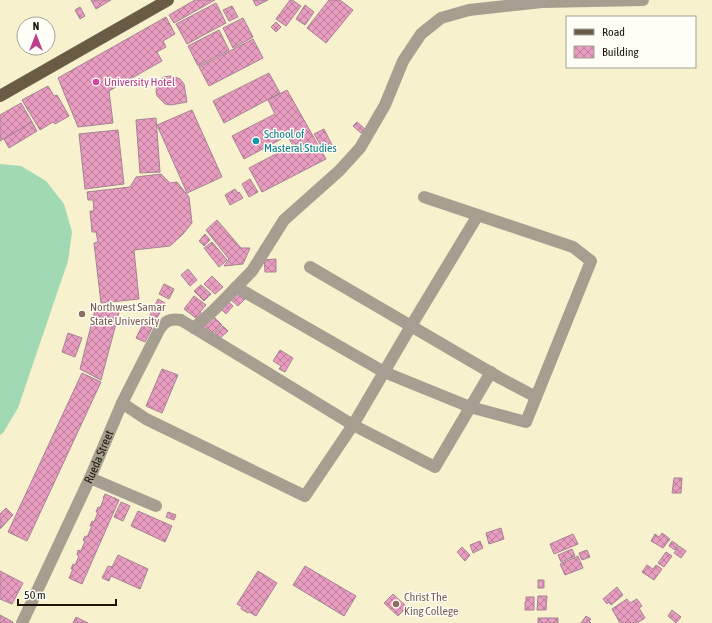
<svg xmlns="http://www.w3.org/2000/svg" width="712" height="623" font-family="'Asap Condensed',sans-serif">
  <style>
    .garden { fill: #a2d9b5 }
    .building { fill: url(#building-cross-hatch); stroke: #a68393 }
    .lines { fill: none; stroke-linecap: round; stroke-linejoin: round }
    .minor { stroke: #a69e91; stroke-width: 12 }
    .major { stroke: #6a5b44; stroke-width: 12 }
    .hotel-dot { fill: #d1479c; stroke: #fefdf6; stroke-width: 1.5 }
    .culture-dot { fill: #0f9aa8; stroke: #fefdf6; stroke-width: 1.5 }
    .education-dot { fill: #8d6e63; stroke: #fefdf6; stroke-width: 1.5 }
    .labels { text-anchor: middle; stroke-width: 3; stroke-linejoin: round; paint-order: stroke }
    .hotel-label { font-size: 12px; fill: #b23c85; stroke: #fefdf6; text-anchor: start }
    .culture-label { font-size: 12px; fill: #0d838f; stroke: #fefdf6; text-anchor: start }
    .education-label { font-size: 12px; fill: #785e54; stroke: #fefdf6; text-anchor: start }
    .street-label { font-size: 12px; fill: #19170a; stroke: #fefdf6 }
  </style>
  <defs>
    <pattern id="building-cross-hatch" width="8" height="8" patternUnits="userSpaceOnUse"><rect width="8" height="8" fill="#e79cc0"/><path d="M0 0l8 8M0 8l8-8" fill="none" stroke="#ba7e9a"/></pattern>
  </defs>
  <rect width="100%" height="100%" fill="#f7f1cd"/>
  <path class="garden" d="M0,164L21,166L46,181L64,204L72,232L68,261L18,408L3,433L0,435Z"/>
  <path class="building" d="M91,0H111L96,9Z
    M195,0H215L174,23L169,15Z
    M253,0H268L256,6Z
    M290,0H292L301,6L286,26L276,19Z
    M329,0H340L353,10L326,43L307,28Z
    M216,3L226,23L187,44L176,24Z
    M305,5L314,12L305,25L296,19Z
    M232,6L238,17L229,21L223,10Z
    M80,7L85,16L80,19L75,10Z
    M166,17L175,34L163,41L166,47L157,52L162,61L109,91L113,123L78,127L58,78Z
    M243,18L253,37L233,48L223,28Z
    M276,22L281,27L276,32L271,27Z
    M219,30L229,50L198,66L188,46Z
    M253,39L263,58L209,86L199,67Z
    M269,73L280,93L224,123L213,101Z
    M170,76L175,77L180,79L184,84L187,102L171,105L165,104L157,96L156,91L157,85L160,80L164,77Z
    M48,86L54,96L57,95L69,116L55,124L53,122L40,130L22,100Z
    M287,90L326,159L262,192L249,168L293,145L287,136L244,159L232,136L275,114L268,100Z
    M21,103L32,122L0,141V115Z
    M192,110L222,177L187,193L157,125Z
    M156,118L160,172L140,173L136,120Z
    M32,122L37,131L9,148L4,139Z
    M357,122L365,129L361,133L353,126Z
    M324,129L332,145L323,149L314,134Z
    M118,130L124,184L85,189L79,134Z
    M161,174L170,183L177,182L189,197L192,223L183,234L170,246L134,250L139,299L101,303L94,243L98,242L96,232H92L90,211H94L93,200H88L87,192L130,187L136,177Z
    M250,179L258,192L249,197L242,184Z
    M235,189L238,193L239,192L243,198L230,205L225,195Z
    M217,220L241,248H250L243,264L224,266L229,259L206,230Z
    M205,234L210,240L204,246L199,241Z
    M212,242L227,260L219,267L204,248Z
    M276,259V272H265L264,260Z
    M188,269L197,280L190,286L181,275Z
    M212,276L223,287L215,294L204,284Z
    M164,284L174,289L169,299L159,294Z
    M201,285L211,294L204,301L194,291Z
    M236,292L245,299L238,306L230,299Z
    M194,296L206,305L200,312L202,314L197,319L184,309Z
    M158,299L165,303L156,320L149,317Z
    M226,299L233,306L226,314L219,307Z
    M121,305L101,380L80,369L96,306Z
    M212,315L222,325L211,335L201,326Z
    M143,324L152,328L145,342L136,338Z
    M223,326L228,331L220,338L215,333Z
    M68,333L82,338L75,357L62,352Z
    M280,350L293,358L285,372L279,369L281,366L273,361Z
    M162,369L178,375L162,413L146,406Z
    M82,373L101,382L27,541L8,532Z
    M674,478H682L681,493H672Z
    M105,494L119,500L82,584L69,578L73,569H71L73,564L75,565L79,556L77,555L78,550L81,551L85,541L83,540L85,536L87,537L92,526H90L92,521L94,522L98,512H96L98,507L100,508L104,498H103Z
    M121,502L130,506L123,521L114,517Z
    M6,508L13,515L0,529V514Z
    M138,511L172,526L165,542L131,526Z
    M168,512L176,515L174,520L166,517Z
    M501,528L504,539L489,544L486,533Z
    M662,533L670,539L663,548L651,541L655,534L659,537Z
    M573,534L578,544L554,554L550,544Z
    M480,541L483,548L473,553L470,545Z
    M672,541L678,545L675,550L669,546Z
    M679,546L686,551L681,558L674,553Z
    M462,547L470,555L465,561L457,552Z
    M572,549L575,556L561,562L558,555Z
    M587,550L590,557L582,560L579,553Z
    M666,552L672,556L664,567L658,563Z
    M118,555L148,569L140,589L111,576L109,581L102,578L108,566L112,567Z
    M578,556L583,568L565,575L560,564Z
    M647,565L653,569L656,565L662,569L654,580L642,572Z
    M305,566L356,596L344,616L293,585Z
    M0,571L23,583L12,604L0,599Z
    M258,571L277,583L256,616L249,612L248,613L241,609L242,607L237,604Z
    M538,580H544V588H538Z
    M617,587L623,595L611,605L609,602L607,604L603,599Z
    M393,594L407,607L398,616L384,603Z
    M538,596H547L546,610H537Z
    M526,597H534V610H525V602H526Z
    M627,599L630,603L637,599L642,606L639,608L645,618L637,623H620L612,609Z
    M672,610L681,617L676,623L668,616Z
    M0,615L13,622L12,623H0Z
    M586,616L591,619L589,621L591,623H581Z
    M76,617L88,623H73Z
    M538,618H558V623H538Z"/>
  <g class="lines">
    <g class="minor">
      <path d="M310,267L500,378L536,397"/>
      <path d="M236,287L384,372L470,407L526,422L591,261L573,247L424,197"/>
      <path d="M194,328L215,309L252,271L284,220L339,171L360,148L385,105L403,61L421,34L441,18L469,10L542,2L643,0"/>
      <path d="M122,403L146,419L305,496L353,425L411,326L478,215"/>
      <path d="M90,478L156,506"/>
      <path id="s1" d="M22,623L90,478L122,403L159,330C165,321 170,318 181,320L353,425L435,467L491,372"/>
    </g>
    <path class="major" d="M0,96L168,0"/>
  </g>
  <circle class="hotel-dot" cx="96" cy="82" r="4"/>
  <circle class="culture-dot" cx="256" cy="141" r="4"/>
  <g class="education-dot">
    <circle cx="82" cy="314" r="4"/>
    <circle cx="396" cy="604" r="4"/>
  </g>
  <g class="labels">
    <g class="hotel-label">
      <text x="104" y="86">University Hotel</text>
    </g>
    <g class="culture-label">
      <text x="264" y="138">School of<tspan x="264" dy="14">Masteral Studies</tspan></text>
    </g>
    <g class="education-label">
      <text x="90" y="311">Northwest Samar<tspan x="90" dy="14">State University</tspan></text>
      <text x="404" y="601">Christ The<tspan x="404" dy="14">King College</tspan></text>
    </g>
    <g class="street-label">
      <text dy="4" stroke="none"><textPath href="#s1" startOffset="183">Rueda Street</textPath></text>
    </g>
  </g>
  <rect x="566" y="16" width="130" height="52" fill="#fefdf6" stroke="#a2a198"/>
  <rect x="574" y="29" width="20" height="6" fill="#6a5b44" stroke="#a2a198"/>
  <text x="602" y="36" font-size="12" fill="#19170a">Road</text>
  <rect x="574" y="46" width="20" height="12" fill="url(#building-cross-hatch)" stroke="#a2a198"/>
  <text x="602" y="56" font-size="12" fill="#19170a">Building</text>
  <g transform="translate(36 36)"><circle r="19" fill="#fefdf6" stroke="#a2a198"/>
  <path d="M0-3L7 15L0 10L-7 15Z" fill="#bc3f8e"/>
  <text y="-6" font-size="11" font-weight="bold" text-anchor="middle" fill="#19170a">N</text>
  </g>
  <path d="M18 599v6h98v-6" fill="none" stroke="#19170a" stroke-width="2"/>
  <text x="24" y="599" font-size="12" fill="#19170a" stroke="#fefdf6" stroke-width="3" paint-order="stroke">50 m</text>
</svg>
